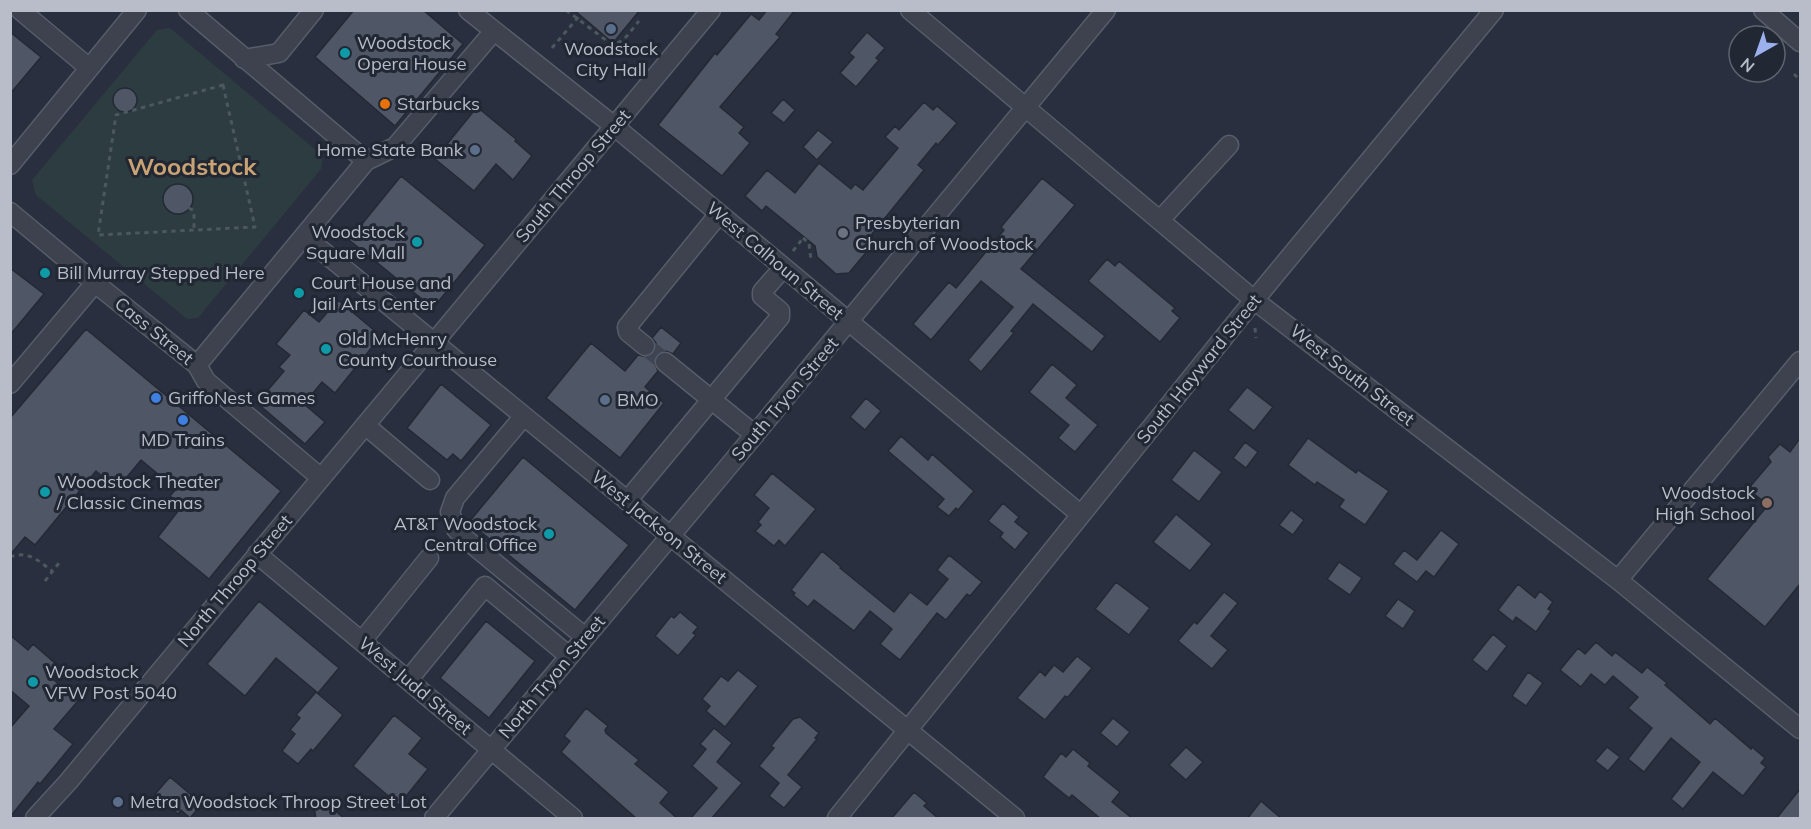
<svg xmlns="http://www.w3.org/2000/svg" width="1811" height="829" font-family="Mulish,sans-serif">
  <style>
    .green { fill: #2c3c40 }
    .building { fill: #4f5666; stroke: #232935; stroke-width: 1.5 }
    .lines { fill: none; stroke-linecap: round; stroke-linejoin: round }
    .minor-tunnel { stroke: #3f4453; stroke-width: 18; stroke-dasharray: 18 9; stroke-linecap: butt }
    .minor-casing { stroke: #575d69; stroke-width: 21 }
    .path { stroke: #4b595e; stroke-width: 3; stroke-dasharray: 4.5 4.5; stroke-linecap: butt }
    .minor { stroke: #3d424e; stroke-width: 18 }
    .service-dot { fill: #5c6f8a; stroke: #212733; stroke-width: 2 }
    .culture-dot { fill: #0f9aa8; stroke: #212733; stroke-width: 2 }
    .food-dot { fill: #e8710a; stroke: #212733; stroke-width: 2 }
    .worship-dot { fill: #6b7280; stroke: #212733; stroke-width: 2 }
    .shop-dot { fill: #3f7fe0; stroke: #212733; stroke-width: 2 }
    .education-dot { fill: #8d6e63; stroke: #212733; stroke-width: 2 }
    .labels { text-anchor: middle; stroke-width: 6; stroke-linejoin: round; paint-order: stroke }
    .poi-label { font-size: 18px; fill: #b9bdc9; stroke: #212733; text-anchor: start }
    .street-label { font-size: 18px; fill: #b9bdc9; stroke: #212733 }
    .district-label { font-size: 24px; font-weight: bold; fill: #c9a374; stroke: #212733 }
  </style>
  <rect width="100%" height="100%" fill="#292f3e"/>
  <path class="green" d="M170,28L323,156L321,169L198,318L187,319L36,195L32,180L157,30Z"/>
  <path class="building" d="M354,10H423L463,44L395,126L315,57Z
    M574,10H640L613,43Z
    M767,10H795L776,34L780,37L720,107L744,127L739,133L750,143L722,176L658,125L715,53L717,55L751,14L759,20Z
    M10,32L41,57L10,94Z
    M867,32L885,48L876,58L879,60L856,87L840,73L854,57L849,53Z
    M113 100a12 12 0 1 1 24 0a12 12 0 1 1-24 0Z
    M783,99L795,110L784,123L771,113Z
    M924,102L933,110L937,106L957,123L938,145L936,143L918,165L924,170L872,234L873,244L849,273L836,274L817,257L815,246L766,206L762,211L745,196L767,170L795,193L819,163L851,189L855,184L863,190L898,148L885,137L895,126L899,130Z
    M477,107L516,139L515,141L532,156L513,180L496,164L474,191L435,159Z
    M818,130L833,142L817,160L803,147Z
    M401,176L485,245L433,308L349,240Z
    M1042,178L1075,205L1021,269L1105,336L1092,352L1033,304L1011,331L1014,333L981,372L968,360L1013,307L981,281L931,340L913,324L949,282L956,288L1004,230L1001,227Z
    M163 199a15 15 0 1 1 30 0a15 15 0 1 1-30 0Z
    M1107,259L1115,266L1119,261L1175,308L1172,311L1180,318L1160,342L1088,281Z
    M10,268L44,294L10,335Z
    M338,300L381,336L335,393L322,382L304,404L325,422L305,444L257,403L284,371L279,367L290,355L276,344L304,310L319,322Z
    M661,327L681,343L673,354L666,351L657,355L654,361L658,371L645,387L664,403L620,458L546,398L591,343L625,371L638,355L648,357L654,353L656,343L652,338Z
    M86,329L281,491L209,579L158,537L182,506L170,496L176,489L141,460L117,489L96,471L35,545L25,537L10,555V418Z
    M1052,364L1077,385L1066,398L1098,425L1075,452L1058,438L1069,425L1029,392Z
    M441,384L491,425L461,461L453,454L447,460L407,428Z
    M1247,387L1273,407L1254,431L1228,410Z
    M866,398L881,411L865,430L850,417Z
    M901,436L928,460L932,454L974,491L958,510L956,508L949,516L937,507L944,499L888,451Z
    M1308,438L1356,473L1358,470L1389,491L1365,525L1339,507L1344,500L1317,482L1315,485L1288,465Z
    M1800,438V584L1765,627L1707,579L1768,505L1748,489L1771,462L1768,457L1780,444L1790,452Z
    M1245,442L1258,452L1246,468L1233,458Z
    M1194,450L1222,472L1199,502L1171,480Z
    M523,457L629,545L575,610L469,522Z
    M772,473L816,509L785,546L779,540L774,546L755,531L761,525L758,522L769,508L754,495Z
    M1003,503L1019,517L1015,522L1029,533L1015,550L1000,537L1003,533L988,521Z
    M1291,510L1304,520L1293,535L1279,525Z
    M1176,514L1212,544L1190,571L1153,542Z
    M1441,530L1459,544L1434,577L1426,571L1417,582L1393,564L1404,550L1417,560Z
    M822,551L841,567L840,568L894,612L910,592L927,605L948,579L937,570L949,555L982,582L970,596L967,594L946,620L937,613L900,660L880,644L892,629L870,611L854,631L814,600L808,607L793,595L795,593L791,590Z
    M1339,562L1362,578L1350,595L1327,579Z
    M1116,582L1150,608L1129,635L1095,609Z
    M1518,584L1535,598L1540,591L1553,602L1548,609L1551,611L1536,632L1516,617L1513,622L1498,610Z
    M1224,592L1238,603L1211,636L1228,650L1212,669L1178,641L1194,622L1197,624Z
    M1398,599L1415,611L1403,629L1385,616Z
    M259,601L339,668L318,693L276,658L245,696L207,664Z
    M680,612L698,627L693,633L696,635L678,656L655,636L671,616L674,618Z
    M486,621L535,661L489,718L440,678Z
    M1493,634L1507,646L1487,672L1472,660Z
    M10,635L28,650L33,644L56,664L47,674L78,701L54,729L73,744L40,784L38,782L10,817V728L29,706L10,690Z
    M1596,642L1612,656L1615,652L1642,673L1647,667L1667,683L1665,685L1710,724L1715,718L1751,749L1752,747L1765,758L1761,763L1766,767L1743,796L1713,772L1683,809L1671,799L1700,762L1671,738L1644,772L1628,759L1652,728L1628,708L1638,697L1613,676L1605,685L1591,674L1581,687L1560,670L1578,648L1585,654Z
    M1077,656L1092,668L1068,697L1065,696L1045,720L1017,698L1040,671L1045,676L1054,665L1063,672Z
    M738,670L758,686L725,727L706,711L710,706L702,699L721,676L728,681Z
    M1528,672L1543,683L1526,706L1512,696Z
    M316,692L343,715L313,751L311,749L298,764L282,751L295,734L290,730L300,718L296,715Z
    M586,708L608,726L605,730L606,733L639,760L635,764L669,792L660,803L678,819H637L561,752L570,741L564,736Z
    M394,715L422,738L409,754L428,769L399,805L353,766Z
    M800,717L819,733L815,738L817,739L788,775L802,787L784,808L769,796L779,783L759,766L774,748L771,746L793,719Z
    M1113,718L1130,732L1117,747L1100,733Z
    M714,728L732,743L717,762L742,783L711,819H690L717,788L692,766L706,749L700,744Z
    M1186,747L1203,762L1186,780L1169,765Z
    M1607,747L1620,757L1608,771L1595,761Z
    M1073,749L1090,763L1088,766L1120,792L1112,802L1133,819H1101L1072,795L1069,798L1043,777L1061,753L1066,757Z
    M170,777L202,804L190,818L181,810L178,814L155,794Z
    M1800,789V819H1776Z
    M914,792L927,803L924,806L939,819H891Z
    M321,799L345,819H316L314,807Z
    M1261,801L1282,819H1247Z"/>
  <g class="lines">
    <path class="minor-tunnel" d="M645,346L665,362"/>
    <defs>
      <path id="minor" d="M20,10L88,67
        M188,10L366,161
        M468,10L614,126L1080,514
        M910,10L1254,300L1618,580L1800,729
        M1763,10L1800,42
        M244,59L279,53L314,10
        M10,165L137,10
        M10,212L95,283L197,365L206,381L321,478
        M1160,220L1229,145
        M304,236L1015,818
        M645,346L628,332L627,327L719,214
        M665,362L755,435
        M197,365L366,161L395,147L494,31
        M10,384L95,283
        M524,416L455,498L450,512L456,529L462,536L585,637
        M365,425L430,480
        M627,501L780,317V311L762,296V292L783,268
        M257,554L573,818
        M1618,580L1800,361
        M362,641L429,558
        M408,680L485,586L569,656
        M35,818L68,782L711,10
        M434,818C660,550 883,281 1106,10
        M837,818L1241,316L1494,10"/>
    </defs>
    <use href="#minor" class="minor-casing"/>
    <path class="path" d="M566,10L611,44C623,45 631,30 639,21
      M552,48L580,15
      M1794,74L1800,80
      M223,85L255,227L98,235L116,115Z
      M189,208L194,211V230
      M803,238L809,243L811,260
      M793,251L803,238
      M1255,328L1256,338
      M10,557C28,550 39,561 52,571
      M45,581L59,563"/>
    <use href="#minor" class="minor"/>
  </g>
  <g class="service-dot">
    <circle cx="611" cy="29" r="6"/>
    <circle cx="475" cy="150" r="6"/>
    <circle cx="605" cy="400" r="6"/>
    <circle cx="118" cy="802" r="6"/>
  </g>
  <g class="culture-dot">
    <circle cx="345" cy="53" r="6"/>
    <circle cx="417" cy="242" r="6"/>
    <circle cx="45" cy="273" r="6"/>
    <circle cx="299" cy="293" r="6"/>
    <circle cx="326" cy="349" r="6"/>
    <circle cx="45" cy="492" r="6"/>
    <circle cx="549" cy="534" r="6"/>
    <circle cx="33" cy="682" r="6"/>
  </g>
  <circle class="food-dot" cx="385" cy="104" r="6"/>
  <circle class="worship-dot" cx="843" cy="233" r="6"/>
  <g class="shop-dot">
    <circle cx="156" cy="398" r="6"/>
    <circle cx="183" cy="420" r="6"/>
  </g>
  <circle class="education-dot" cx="1767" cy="503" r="6"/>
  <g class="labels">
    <g class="poi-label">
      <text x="357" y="49">Woodstock<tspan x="357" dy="21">Opera House</tspan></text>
      <text x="611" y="55" text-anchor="middle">Woodstock<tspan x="611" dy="21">City Hall</tspan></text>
      <text x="397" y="110">Starbucks</text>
      <text x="463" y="156" text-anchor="end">Home State Bank</text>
      <text x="855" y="229">Presbyterian<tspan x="855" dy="21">Church of Woodstock</tspan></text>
      <text x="405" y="238" text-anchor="end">Woodstock<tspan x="405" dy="21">Square Mall</tspan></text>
      <text x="57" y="279">Bill Murray Stepped Here</text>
      <text x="311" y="289">Court House and<tspan x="311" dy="21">Jail Arts Center</tspan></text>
      <text x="338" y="345">Old McHenry<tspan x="338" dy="21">County Courthouse</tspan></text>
      <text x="168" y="404">GriffoNest Games</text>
      <text x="617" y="406">BMO</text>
      <text x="183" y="446" text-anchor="middle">MD Trains</text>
      <text x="57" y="488">Woodstock Theater<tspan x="57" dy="21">/ Classic Cinemas</tspan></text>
      <text x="1755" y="499" text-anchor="end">Woodstock<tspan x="1755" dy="21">High School</tspan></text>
      <text x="537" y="530" text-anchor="end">AT&amp;T Woodstock<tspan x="537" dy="21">Central Office</tspan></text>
      <text x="45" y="678">Woodstock<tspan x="45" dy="21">VFW Post 5040</tspan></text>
      <text x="130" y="808">Metra Woodstock Throop Street Lot</text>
    </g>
    <g class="street-label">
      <text transform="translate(573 176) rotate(-50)" y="6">South Throop Street</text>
      <text transform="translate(775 261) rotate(40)" y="6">West Calhoun Street</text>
      <text transform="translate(154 331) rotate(39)" y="6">Cass Street</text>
      <text transform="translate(1199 369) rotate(-51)" y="6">South Hayward Street</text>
      <text transform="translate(1352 375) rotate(38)" y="6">West South Street</text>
      <text transform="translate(785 399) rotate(-50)" y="6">South Tryon Street</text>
      <text transform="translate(659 527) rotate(39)" y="6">West Jackson Street</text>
      <text transform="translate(235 581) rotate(-50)" y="6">North Throop Street</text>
      <text transform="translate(552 677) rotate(-50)" y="6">North Tryon Street</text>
      <text transform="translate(415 686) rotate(40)" y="6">West Judd Street</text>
    </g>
    <g class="district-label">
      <text x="192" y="175">Woodstock</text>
    </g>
  </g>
  <rect width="1811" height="829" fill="none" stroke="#b9bdc9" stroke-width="24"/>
  <g transform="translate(1757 54) rotate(220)"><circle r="28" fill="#212733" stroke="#5e636f" stroke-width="1.5"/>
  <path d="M0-4.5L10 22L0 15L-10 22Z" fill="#9bb0ec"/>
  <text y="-9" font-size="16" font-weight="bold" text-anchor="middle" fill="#b9bdc9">N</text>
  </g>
</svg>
